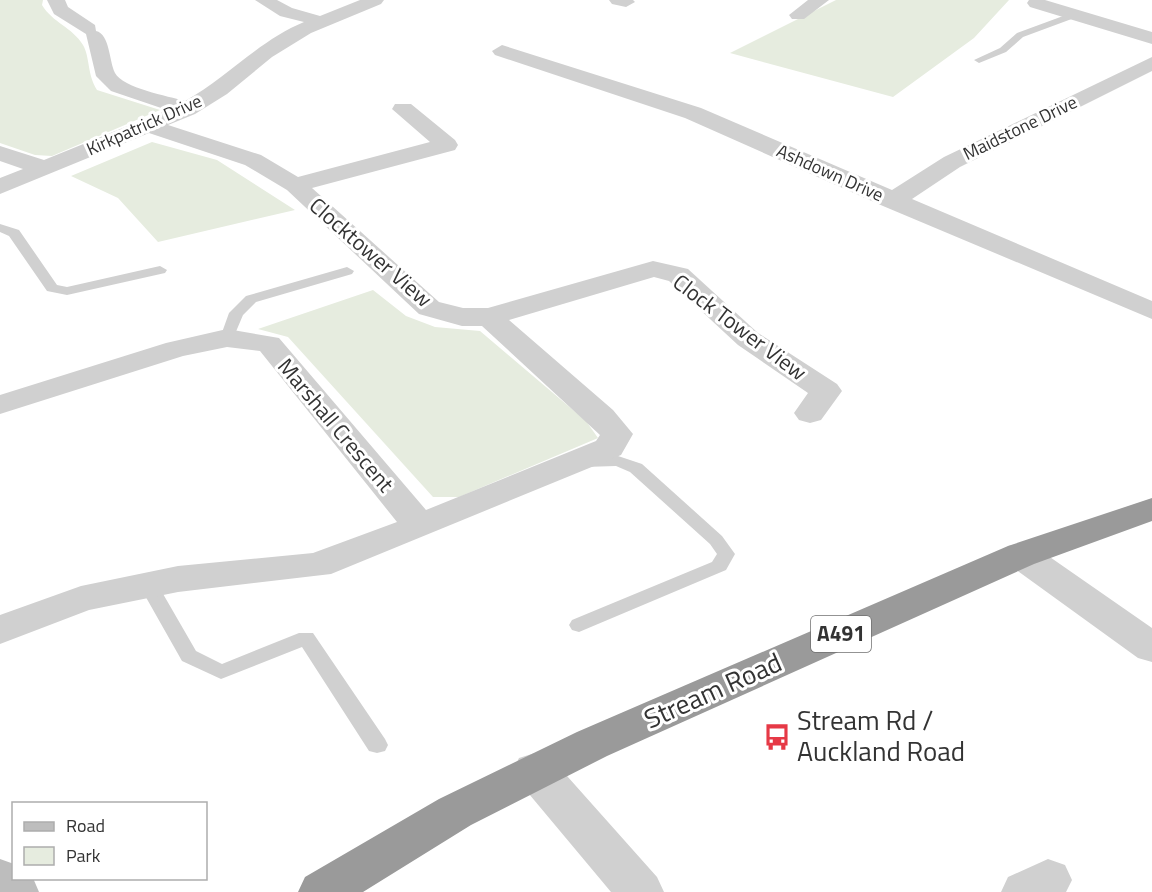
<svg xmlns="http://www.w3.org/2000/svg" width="1152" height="892" font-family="'Titillium Web',sans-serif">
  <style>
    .green { fill: #e6ecdf }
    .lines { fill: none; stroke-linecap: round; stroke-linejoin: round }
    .lane { fill: #d0d0d0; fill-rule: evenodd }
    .street { fill: #d0d0d0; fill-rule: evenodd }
    .secondary { fill: #bdbdbd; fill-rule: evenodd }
    .highway { fill: #9a9a9a; fill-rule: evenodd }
    .labels { text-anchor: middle; stroke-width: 6; stroke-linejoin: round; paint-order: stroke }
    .far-street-label { font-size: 18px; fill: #333; stroke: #fff }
    .shield { fill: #fff; stroke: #707070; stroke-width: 1.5 }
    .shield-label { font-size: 21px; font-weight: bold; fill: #333 }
    .street-label { font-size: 22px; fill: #333; stroke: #fff }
    .near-street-label { font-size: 27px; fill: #333; stroke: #fff }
    .near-poi-label { font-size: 27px; fill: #333; stroke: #fff; text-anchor: start }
  </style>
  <rect width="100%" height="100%" fill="#fff"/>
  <path class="green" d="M0,0H43L42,5C53,23 72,27 83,45C90,57 87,74 97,90L160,110L52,156L35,155L0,143Z
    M836,0H1009L974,38L893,97L730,53Z
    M152,142L217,160L295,210L158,242L118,198L71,176Z
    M373,290L406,316L435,327L480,331L586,421L598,438L459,497H433L288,337L258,329Z"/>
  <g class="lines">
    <path class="lane" d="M1074,12L1079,15L1077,17L1023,37L1006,52L979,63L974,60L1000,48L1017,33Z
      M0,224L19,230L57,285L67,287L160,266L167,270L165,273L67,295L47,291L9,236L0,232Z
      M347,267L354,271L352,274L256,302L243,315L232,341L227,342L220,338L229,313L246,296Z
      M618,456L642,464L722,536L735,554L726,570L579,632L572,630L569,625L572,620L712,562L717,554L710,544L630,472L616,466L584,467L576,462L584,457Z
      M148,579L155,580L196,651L222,664L299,633H313L385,739L388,745L385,751L377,753L369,751L302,647L221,679L182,661L139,585L141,580Z"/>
    <path class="street" d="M47,0H65L68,7L95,25L96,31C110,34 109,61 115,73C123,88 168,96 185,101C226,78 260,40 304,22L280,16L255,0H277L292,8L320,16L360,0H384L381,4L311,33L272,57L227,94L195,114L168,125L261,155L298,177L430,142L392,109L395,104H411L455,140L458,145L455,150L312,188L439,302L463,308H488L653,261L688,269L758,333L837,384L842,391L821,420L810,423L799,420L794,413L808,393L738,345L669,281L654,277L509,320L613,410L633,434L621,455L331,574L178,592L89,610L0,644V615L81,586L178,566L313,553L397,522L260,351L227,347L183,356L0,414V395L166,343L227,329L279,338L426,510L596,441L600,435L482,326H462L419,314L287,190L245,165L149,133L0,194V178L23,169L0,161V146L44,160L167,110L111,91L96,76L86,34L54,14Z
      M609,0H633L635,2L626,7L612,4Z
      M808,0H829L804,19H792L789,15Z
      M1029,0H1045L1152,32V44L1030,7L1027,3Z
      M502,45L701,108L892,190L944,157L1152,57V71L960,167L912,199L1152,301V319L883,206L685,118L495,55L492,51Z
      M1021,543L1034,546L1152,628V662L1138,658L1008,564L1003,555L1008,546Z
      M535,753L551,758L657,877L664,892H611L519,782L513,770L519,758Z
      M1048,859L1065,865L1072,880L1066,892H1001L1008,877Z"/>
    <path class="secondary" d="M0,859L14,864V878H33L39,892H0Z"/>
    <path class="highway" d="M1152,498V521L1034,564L607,756L471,825L363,892H298L305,877L439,799L577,732L1008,546Z"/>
  </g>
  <defs>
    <symbol id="bus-bare" viewBox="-9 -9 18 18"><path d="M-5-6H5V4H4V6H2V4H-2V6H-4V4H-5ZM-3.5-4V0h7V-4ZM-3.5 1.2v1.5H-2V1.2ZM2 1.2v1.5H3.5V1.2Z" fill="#e63946" stroke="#fff" stroke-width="2.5" paint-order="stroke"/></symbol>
  </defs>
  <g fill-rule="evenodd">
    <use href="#bus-bare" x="758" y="718" width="38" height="38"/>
  </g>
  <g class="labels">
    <g class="far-street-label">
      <text transform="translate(144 125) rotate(-24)" y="6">Kirkpatrick Drive</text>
      <text transform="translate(1020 128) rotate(-26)" y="6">Maidstone Drive</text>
      <text transform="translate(830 173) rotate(24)" y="6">Ashdown Drive</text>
    </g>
    <rect class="shield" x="811" y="616" width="60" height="36" rx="4.5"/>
    <g class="shield-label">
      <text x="841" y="641">A491</text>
    </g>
    <g class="street-label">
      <text transform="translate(371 252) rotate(41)" y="8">Clocktower View</text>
      <text transform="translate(740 327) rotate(37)" y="8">Clock Tower View</text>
      <text transform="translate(336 425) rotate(50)" y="8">Marshall Crescent</text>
    </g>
    <g class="near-street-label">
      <text transform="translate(713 691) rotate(-24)" y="9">Stream Road</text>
    </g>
    <g class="near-poi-label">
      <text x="797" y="730">Stream Rd /<tspan x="797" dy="31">Auckland Road</tspan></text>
    </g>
  </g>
  <rect x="12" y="802" width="195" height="78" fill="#ffffff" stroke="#adadad" stroke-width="1.5"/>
  <rect x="24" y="822" width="30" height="9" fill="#bdbdbd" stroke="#adadad" stroke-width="1.5"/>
  <text x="66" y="832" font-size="18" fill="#333333">Road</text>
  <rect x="24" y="847" width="30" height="18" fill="#e6ecdf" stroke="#adadad" stroke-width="1.5"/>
  <text x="66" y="862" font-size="18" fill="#333333">Park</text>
</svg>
